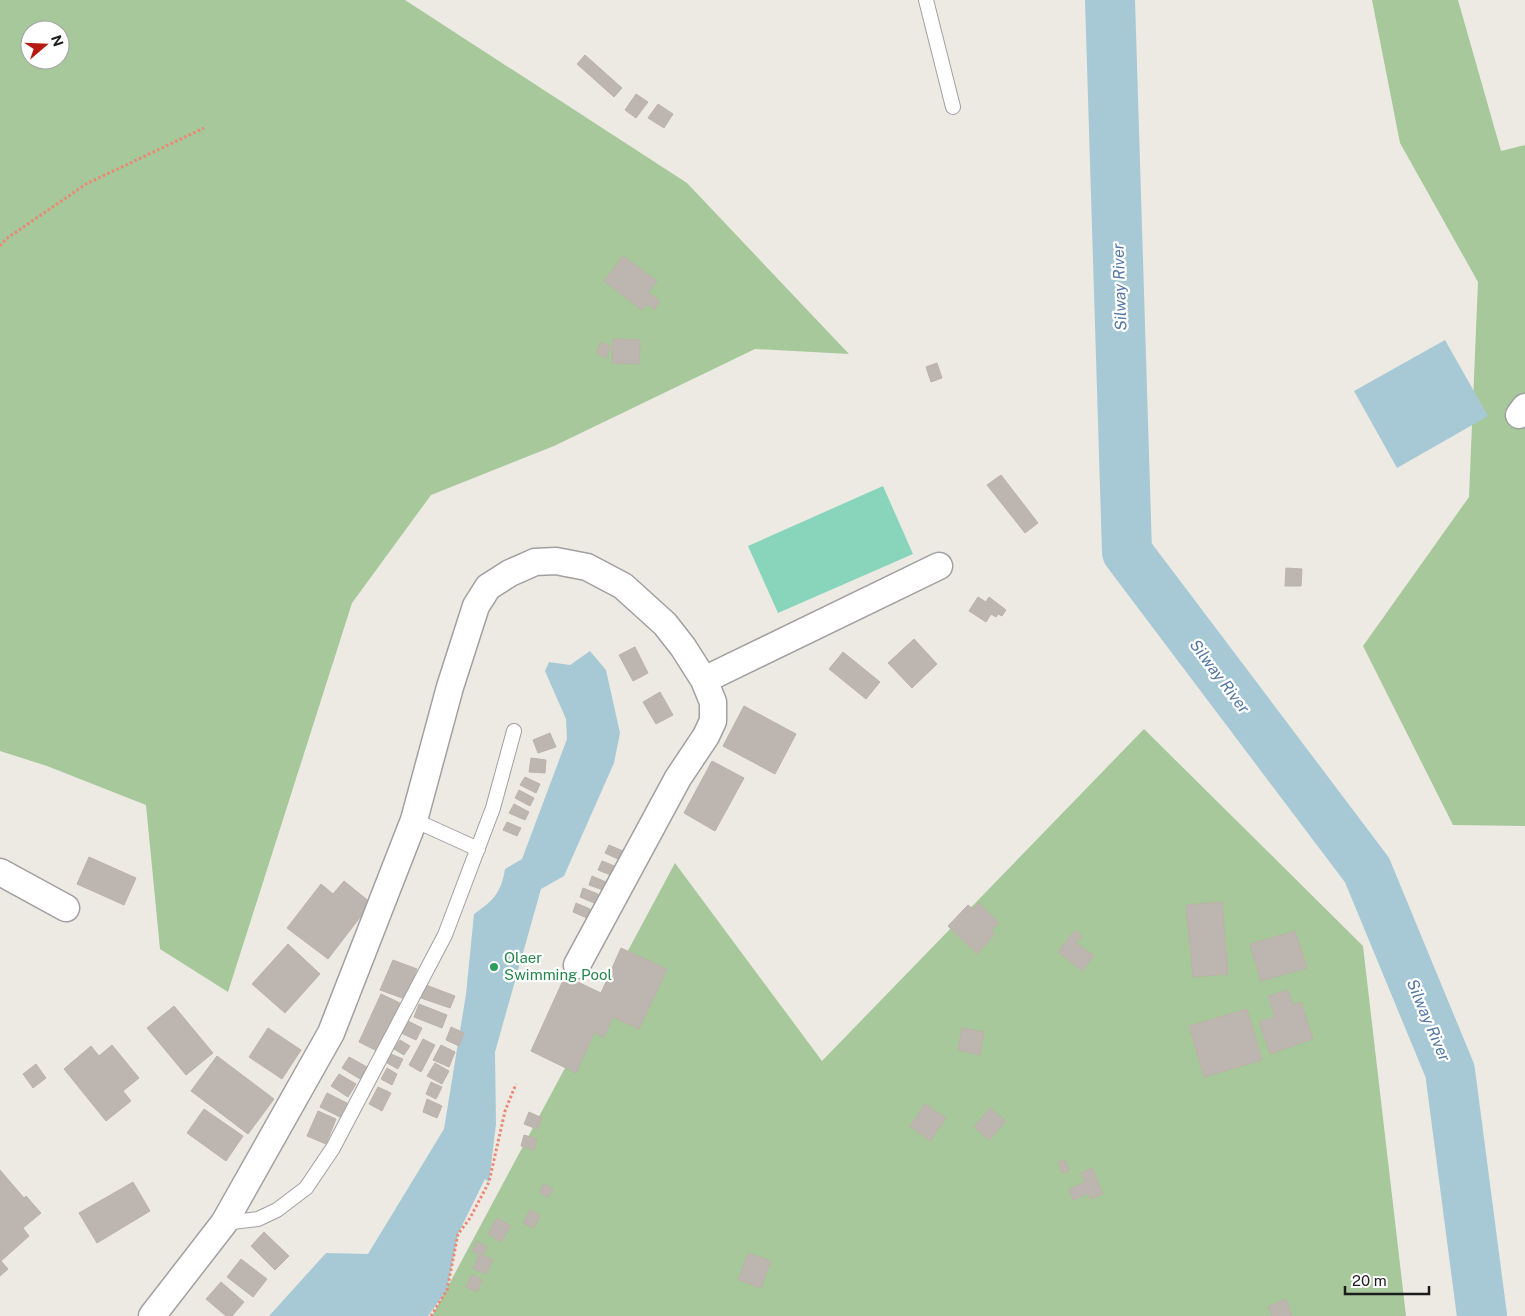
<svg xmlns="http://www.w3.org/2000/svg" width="1525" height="1316" font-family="'Public Sans',sans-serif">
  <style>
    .forest { fill: #a6c89b; fill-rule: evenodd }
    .pitch { fill: #88d5bb }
    .water { fill: #a7c9d6 }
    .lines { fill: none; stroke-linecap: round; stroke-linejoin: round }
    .river { stroke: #a7c9d6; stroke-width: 50 }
    .building { fill: #bdb6b0; stroke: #bdb2a7 }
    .lane-casing { stroke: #a0a0a0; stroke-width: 16 }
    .street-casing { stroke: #a0a0a0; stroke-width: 29 }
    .path { stroke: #ec8775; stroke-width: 3; stroke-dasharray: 2.5 2.5; stroke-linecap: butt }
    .lane { stroke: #fff; stroke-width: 14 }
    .street { stroke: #fff; stroke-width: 26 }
    .leisure-dot { fill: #2e9e5b; stroke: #fff; stroke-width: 2 }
    .labels { text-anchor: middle; stroke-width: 4.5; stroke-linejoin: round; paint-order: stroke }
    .leisure-label { font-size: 15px; fill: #27864d; stroke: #fff; text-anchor: start }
    .water-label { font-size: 16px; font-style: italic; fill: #5276a2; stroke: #fff }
  </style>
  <rect width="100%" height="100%" fill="#edeae3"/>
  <path class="forest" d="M0,0H405L687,183L849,354L755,349L554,446L431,495L352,603L228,992L160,949L146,805L47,766L0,751ZM30,30H60V60H30Z
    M1372,0H1458L1501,151L1525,145V826L1453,825L1363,646L1469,497L1478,282L1400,143Z
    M1144,729L1363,946L1406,1316H432L675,863L822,1061Z"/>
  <path class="pitch" d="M883,486L913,554L778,613L748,546Z"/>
  <path class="water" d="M1445,340L1488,416L1397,468L1354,391Z
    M590,651L606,670L620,733L614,763L564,876L541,889L495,1052L496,1124L489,1182L485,1179L458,1234L447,1290L428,1316H269L326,1253L368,1254L444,1129L466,994L474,914C494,900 501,893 505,869L522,859L567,739L566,719L545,671L549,662L570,665Z"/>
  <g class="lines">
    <path class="river" d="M1110,0L1127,552L1367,870L1450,1071L1482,1316"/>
  </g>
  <path class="building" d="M585,55L622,88L614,97L577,64Z
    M636,94L648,102L636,118L625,110Z
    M658,104L673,114L664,128L648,118Z
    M623,256L657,281L648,292L660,301L654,310L646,304L642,310L604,281Z
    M613,339L640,340L639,364L612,363Z
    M601,342L611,347L606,358L596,353Z
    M937,363L942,378L931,382L926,367Z
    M1001,475L1038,523L1025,533L987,485Z
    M1286,568L1302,569L1301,586H1285Z
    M978,597L986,602L989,597L1006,610L1002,616L998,614L996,617L991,614L986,622L969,611Z
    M914,639L937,664L912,688L888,663Z
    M635,647L648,673L633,681L619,655Z
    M843,652L880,682L866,699L829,669Z
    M660,692L673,715L656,724L643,702Z
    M744,706L796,734L775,774L723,746Z
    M550,733L556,747L538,753L533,740Z
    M531,758L546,760L545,773L529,772Z
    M712,761L744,778L715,831L684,813Z
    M525,777L540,784L536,793L520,785Z
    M519,790L534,798L530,806L515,798Z
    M514,804L529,812L525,820L509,813Z
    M507,822L521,828L517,836L503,830Z
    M609,845L623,851L620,860L605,853Z
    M89,857L136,878L124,905L77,884Z
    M602,861L617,867L613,876L598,870Z
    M592,876L606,882L603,890L589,885Z
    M344,881L371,903L328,959L287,928L321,884L333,894Z
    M583,888L598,894L594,903L580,897Z
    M1222,902L1228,974L1193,977L1186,905Z
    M576,903L590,909L587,918L573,912Z
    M979,903L999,923L992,930L994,935L977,954L948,926L968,905L973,909Z
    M1075,930L1082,936L1076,943L1094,956L1082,971L1058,952Z
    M1295,931L1307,968L1261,981L1250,944Z
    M288,944L320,974L285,1013L252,984Z
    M621,948L667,969L639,1029L613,1017L604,1037L594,1033L576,1073L531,1051L565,976L601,993Z
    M393,960L417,969L405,999L380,990Z
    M426,985L455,996L450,1008L421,998Z
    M1288,990L1293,1005L1301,1002L1313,1039L1270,1054L1259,1022L1275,1017L1268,996Z
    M381,994L402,1004L379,1052L359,1042Z
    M419,1004L447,1015L442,1028L414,1017Z
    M174,1006L213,1053L186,1075L147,1028Z
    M1247,1009L1262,1060L1204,1077L1189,1026Z
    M406,1020L422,1028L416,1040L401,1033Z
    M451,1027L464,1033L459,1046L446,1040Z
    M268,1028L301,1050L282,1079L249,1057Z
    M962,1028L984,1032L980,1055L958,1050Z
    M423,1039L435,1045L421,1072L409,1065Z
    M400,1040L410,1046L404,1055L394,1049Z
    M112,1045L139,1078L123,1091L131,1101L106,1121L64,1069L91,1046L99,1056Z
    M441,1045L455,1052L449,1067L433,1060Z
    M391,1054L403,1059L398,1069L387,1063Z
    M217,1056L274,1099L248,1134L191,1091Z
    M349,1057L367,1067L360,1079L342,1068Z
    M435,1063L449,1071L442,1084L427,1076Z
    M36,1064L46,1078L33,1088L23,1074Z
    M387,1068L397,1074L392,1085L381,1079Z
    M339,1074L356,1084L348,1097L331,1086Z
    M431,1082L442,1087L436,1099L426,1094Z
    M378,1087L391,1093L382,1111L369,1104Z
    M327,1093L347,1103L340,1117L320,1107Z
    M427,1099L442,1106L437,1118L423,1112Z
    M925,1104L946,1118L930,1141L910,1126Z
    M990,1108L1006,1121L989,1140L974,1127Z
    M204,1109L243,1136L226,1161L187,1133Z
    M318,1111L336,1119L326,1144L307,1136Z
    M529,1112L542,1118L537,1129L524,1124Z
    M524,1135L537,1139L534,1150L521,1146Z
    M1065,1160L1069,1171L1062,1173L1058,1162Z
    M1092,1168L1103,1194L1091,1199L1088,1194L1073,1200L1069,1189L1085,1182L1081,1173Z
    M0,1170L24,1198L26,1196L41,1213L23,1228L29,1236L1,1261L8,1269L0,1276Z
    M133,1182L150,1211L97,1243L79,1213Z
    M544,1184L553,1189L548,1197L539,1193Z
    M530,1210L540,1215L534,1228L523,1223Z
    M497,1218L511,1226L501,1242L488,1234Z
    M264,1232L289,1256L275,1270L251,1246Z
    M477,1241L487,1247L483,1255L493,1260L486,1274L473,1268L479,1254L472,1251Z
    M748,1253L771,1261L761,1288L738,1280Z
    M241,1259L267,1279L253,1297L227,1277Z
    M472,1274L482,1280L477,1292L466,1287Z
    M221,1282L244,1302L232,1316H226L206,1299Z
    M1286,1299L1292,1316H1272L1268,1307Z"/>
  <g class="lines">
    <defs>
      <path id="lane" d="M926,0L953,107
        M414,820L478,849
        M224,1223L258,1219L277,1210L306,1188L333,1148L445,935L493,808L514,731"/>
      <path id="street" d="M1519,415L1525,407
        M704,680L939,566
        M0,872L66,908
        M152,1316L224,1223L331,1033L414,820L450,687L476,606L488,587L510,573L535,562L556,561L587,567L623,586L665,624L683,647L704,680L713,702V721L706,736L678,778L577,965"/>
    </defs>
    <use href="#lane" class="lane-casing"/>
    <use href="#street" class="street-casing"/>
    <path class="path" d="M0,246L6,239L86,184L204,128
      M431,1316L447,1290L458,1234L470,1218L489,1182L505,1111L516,1084"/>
    <use href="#lane" class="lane"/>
    <use href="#street" class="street"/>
  </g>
  <circle class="leisure-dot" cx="494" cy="967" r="5"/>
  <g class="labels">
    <g class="leisure-label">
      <text x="504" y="963">Olaer<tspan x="504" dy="17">Swimming Pool</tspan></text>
    </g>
    <g class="water-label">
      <text transform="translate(1119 287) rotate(-92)" y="6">Silway River</text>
      <text transform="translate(1220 676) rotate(53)" y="6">Silway River</text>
      <text transform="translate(1429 1020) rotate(67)" y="6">Silway River</text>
    </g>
  </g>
  <g transform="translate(45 45) rotate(71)"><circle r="24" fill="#ffffff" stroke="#a4a4a4"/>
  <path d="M0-4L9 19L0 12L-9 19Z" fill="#b61b13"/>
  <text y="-8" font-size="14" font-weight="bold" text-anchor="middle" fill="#1c1c1c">N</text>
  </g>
  <path d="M1345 1286v8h84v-8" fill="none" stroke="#1c1c1c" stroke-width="2.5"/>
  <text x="1352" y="1286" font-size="15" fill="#1c1c1c" stroke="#ffffff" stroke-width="4" paint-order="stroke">20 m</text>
</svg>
